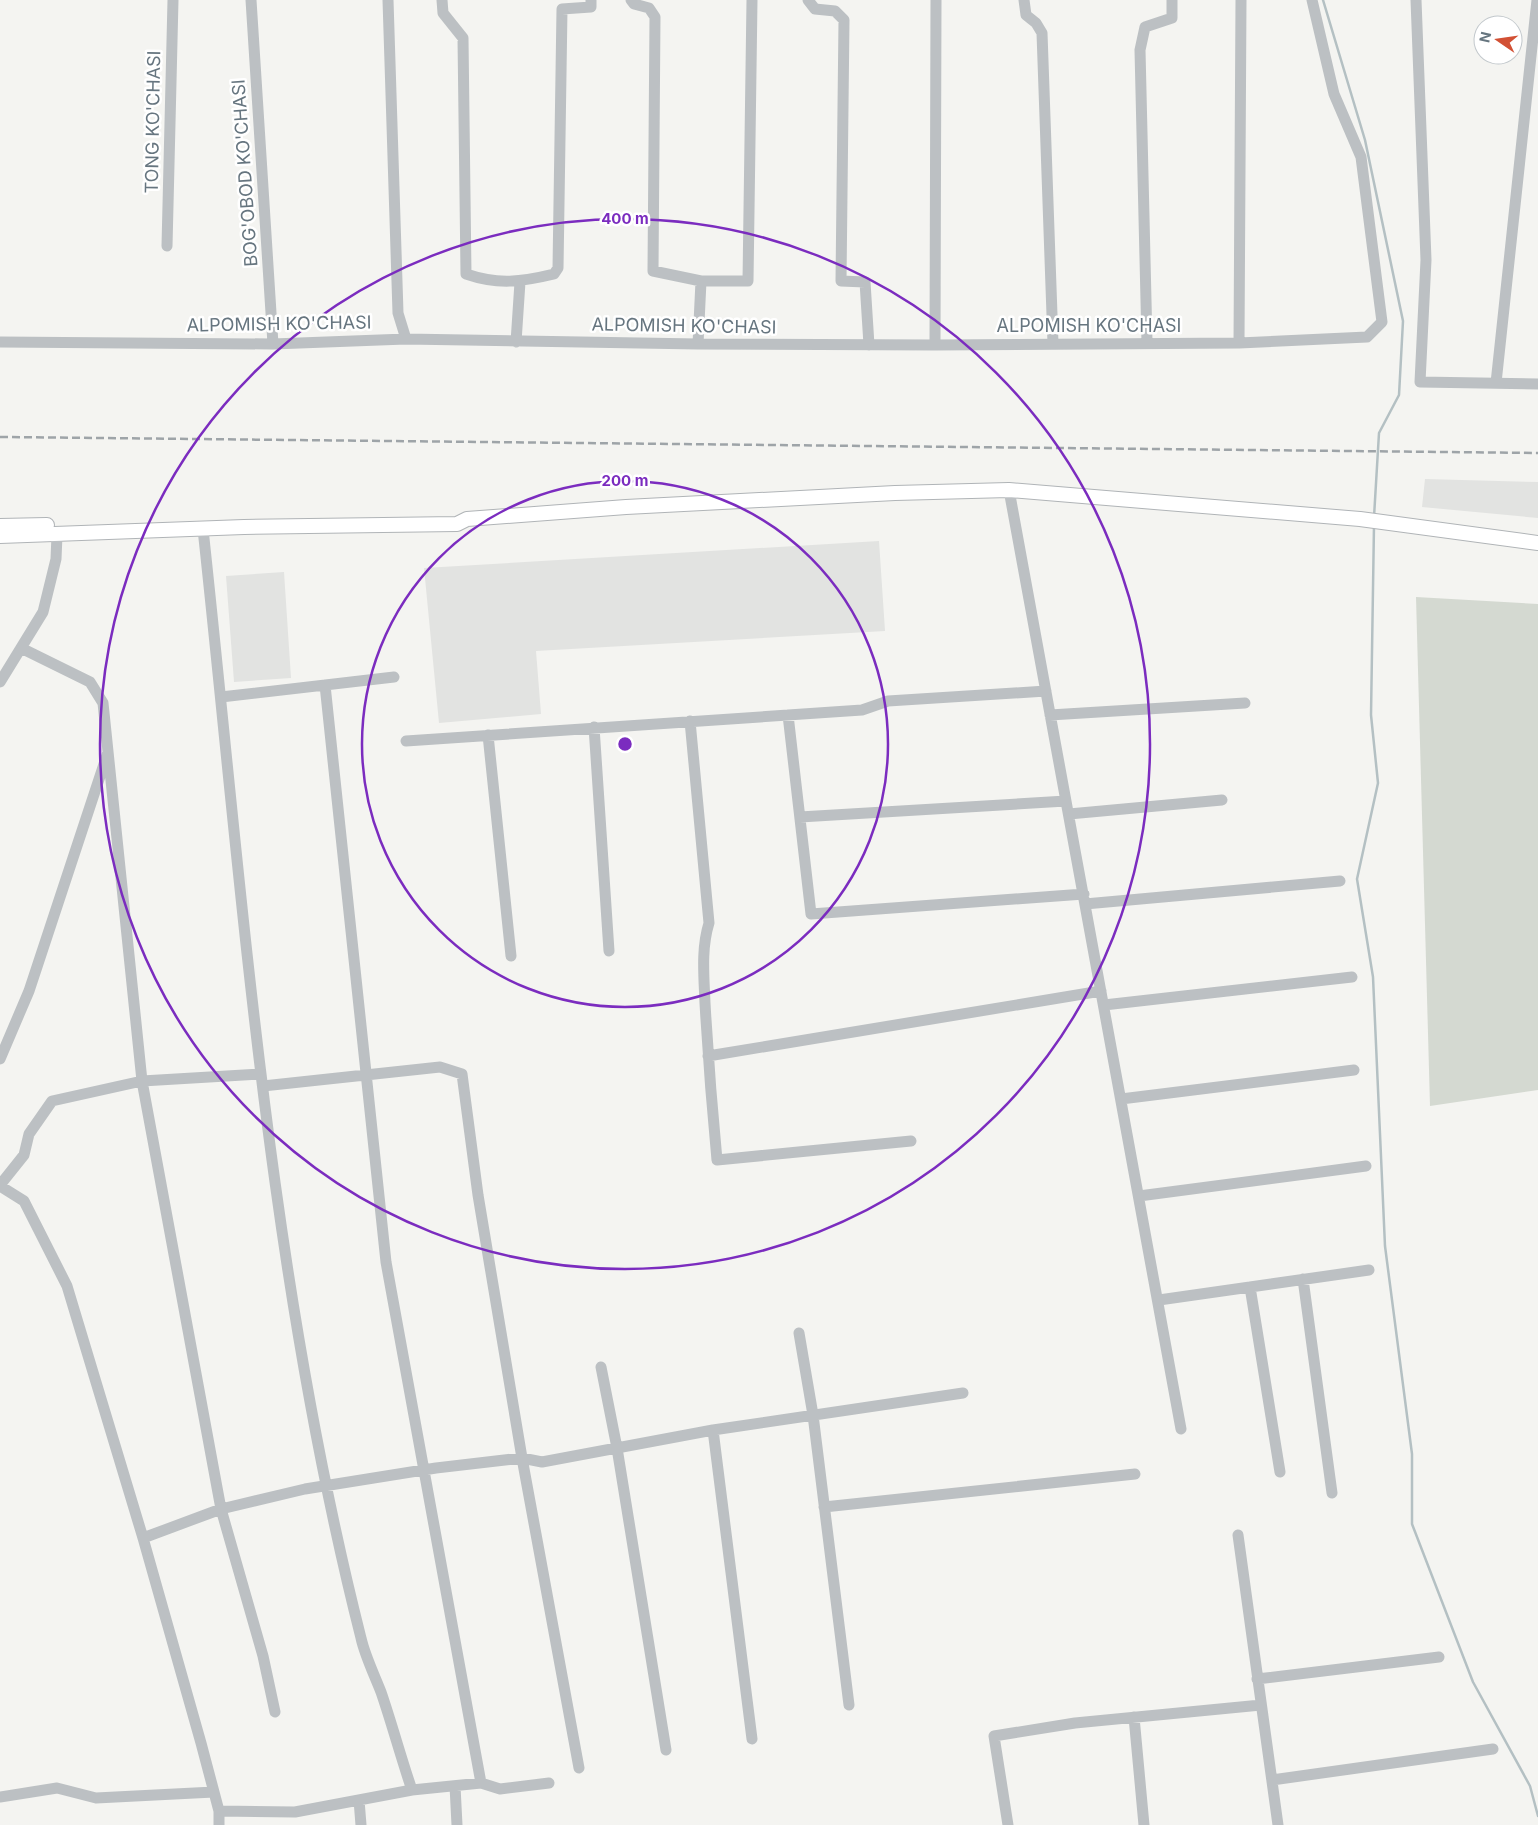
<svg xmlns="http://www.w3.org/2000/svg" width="1538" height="1825" font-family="Inter,sans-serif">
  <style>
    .built { fill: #e2e3e1 }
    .green { fill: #d4d9d1 }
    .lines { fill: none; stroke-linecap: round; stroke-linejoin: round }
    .stream { stroke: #b4c0c3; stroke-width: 2.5 }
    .major-casing { stroke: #b0b4b7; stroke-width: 16 }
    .minor { stroke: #bcc0c3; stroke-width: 11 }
    .major { stroke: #fff; stroke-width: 14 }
    .rail { stroke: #9ea4a8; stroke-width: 2.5; stroke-dasharray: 8 4; stroke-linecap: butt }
    .ring { fill: none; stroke: #7b2cbf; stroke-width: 2.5 }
    .labels { text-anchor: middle; stroke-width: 5; stroke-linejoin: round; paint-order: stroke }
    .street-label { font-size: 18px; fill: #66757f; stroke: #fff }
    .centre { fill: #7b2cbf; stroke: #fff; stroke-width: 2.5 }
    .ring-label { font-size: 15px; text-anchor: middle; font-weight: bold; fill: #7b2cbf; stroke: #fff; stroke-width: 5; stroke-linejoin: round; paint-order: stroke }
  </style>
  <rect width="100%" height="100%" fill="#f4f4f1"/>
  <path class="built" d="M1425,479L1538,482V518L1422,507Z
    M879,541L885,631L536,651L541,714L439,723L424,568Z
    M284,572L291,678L234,682L226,576Z"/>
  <path class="green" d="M1416,597L1538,604V1090L1430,1106Z"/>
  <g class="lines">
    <path class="stream" d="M1323,0L1365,140L1403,321L1399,395L1379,433L1374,517
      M1374,525L1371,715L1378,783L1357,879L1373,977L1385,1246L1412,1454V1524L1473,1682L1530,1786L1538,1816"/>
    <defs>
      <path id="major" d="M0,526L47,525
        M0,536L244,527L457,524L467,519L626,507L895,493L1009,490L1360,519L1538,543"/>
    </defs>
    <use href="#major" class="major-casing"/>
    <path class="minor" d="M251,0L273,344
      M388,0L398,313L406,339
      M442,0L443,13L463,38L466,274C498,285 521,282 554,274L558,268L562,9L591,7V0
      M631,0L634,4L649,8L655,17L653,271L701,281L698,344
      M808,0L815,9L835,11L844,20L841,281L865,282L869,345
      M1024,0L1026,15L1036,23L1042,33L1053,343
      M1416,0L1426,260L1420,382L1538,384
      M167,246L173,0
      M701,281H748L752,0
      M0,342L273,344L406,339L698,344L935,345L1239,343L1367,337L1382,322L1361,157L1334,94L1312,0
      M516,342L520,282
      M1147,342L1140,50L1145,27L1172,18V0
      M1239,343L1241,0
      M935,345L936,0
      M1496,383L1537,0
      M1009,490L1181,1429
      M203,529C243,900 269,1275 361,1638C365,1656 374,1674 381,1692C392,1724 401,1758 412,1790
      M21,648L90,682L103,703L142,1081L221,1509L263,1656L275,1712
      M0,682L43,612L56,559L57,535
      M325,685L386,1262L481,1783
      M221,697L394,677
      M788,715L811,914L1084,894
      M1050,715L1245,703
      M690,721L709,923C701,949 704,976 705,1003C708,1056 712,1108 717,1160L911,1141
      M594,727L609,951
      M488,735L511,956
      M406,741L862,710L888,701L1046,691
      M1069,814L1222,800
      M800,817L1066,801
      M1085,904L1340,881
      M1104,1005L1352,977
      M708,1056L1101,991
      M0,1059L29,991L108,752
      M263,1086L440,1067L462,1074L478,1195L522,1458L579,1768
      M1121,1099L1354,1070
      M0,1185L24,1155L29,1134L52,1101L142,1081L261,1074
      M0,1186L24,1201L67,1286L143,1538L201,1743L219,1811V1825
      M1139,1196L1366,1166
      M1303,1279L1332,1493
      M1250,1287L1280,1472
      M1159,1300L1369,1270
      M799,1333L813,1415L849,1705
      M601,1367L617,1448L666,1750
      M713,1430L752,1739
      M824,1507L1135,1474
      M1238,1535L1278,1825
      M143,1538L221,1509L305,1489L436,1468L522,1458L542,1462L713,1430L963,1393
      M1257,1679L1439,1657
      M1134,1717L1144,1825
      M1272,1780L1493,1749
      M455,1786L457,1825
      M0,1797L57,1788L96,1798L214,1792
      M359,1800L361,1825
      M219,1811L295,1812L412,1790L481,1783L500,1789L549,1783
      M1008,1825L994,1736L1075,1723L1261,1705"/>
    <use href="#major" class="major"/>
    <path class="rail" d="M0,437L1538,453"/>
  </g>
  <g class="ring">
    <circle cx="625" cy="744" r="263"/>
    <circle cx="625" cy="744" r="525"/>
  </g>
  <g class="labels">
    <g class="street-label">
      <text transform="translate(153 122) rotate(-89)" y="6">TONG KO'CHASI</text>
      <text transform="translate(245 173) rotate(-94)" y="6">BOG'OBOD KO'CHASI</text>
      <text transform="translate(279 324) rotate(-1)" y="6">ALPOMISH KO'CHASI</text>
      <text transform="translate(684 326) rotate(1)" y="6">ALPOMISH KO'CHASI</text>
      <text x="1089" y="332">ALPOMISH KO'CHASI</text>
    </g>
  </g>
  <circle cx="625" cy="744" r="8" class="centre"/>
  <g class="ring-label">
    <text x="625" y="224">400 m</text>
    <text x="625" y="486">200 m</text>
  </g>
  <g transform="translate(1498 40) rotate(283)"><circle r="24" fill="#ffffff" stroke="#c2c8cc"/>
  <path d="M0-4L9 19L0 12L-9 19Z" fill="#d25034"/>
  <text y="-8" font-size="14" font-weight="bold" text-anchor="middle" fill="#66757f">N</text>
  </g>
</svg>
